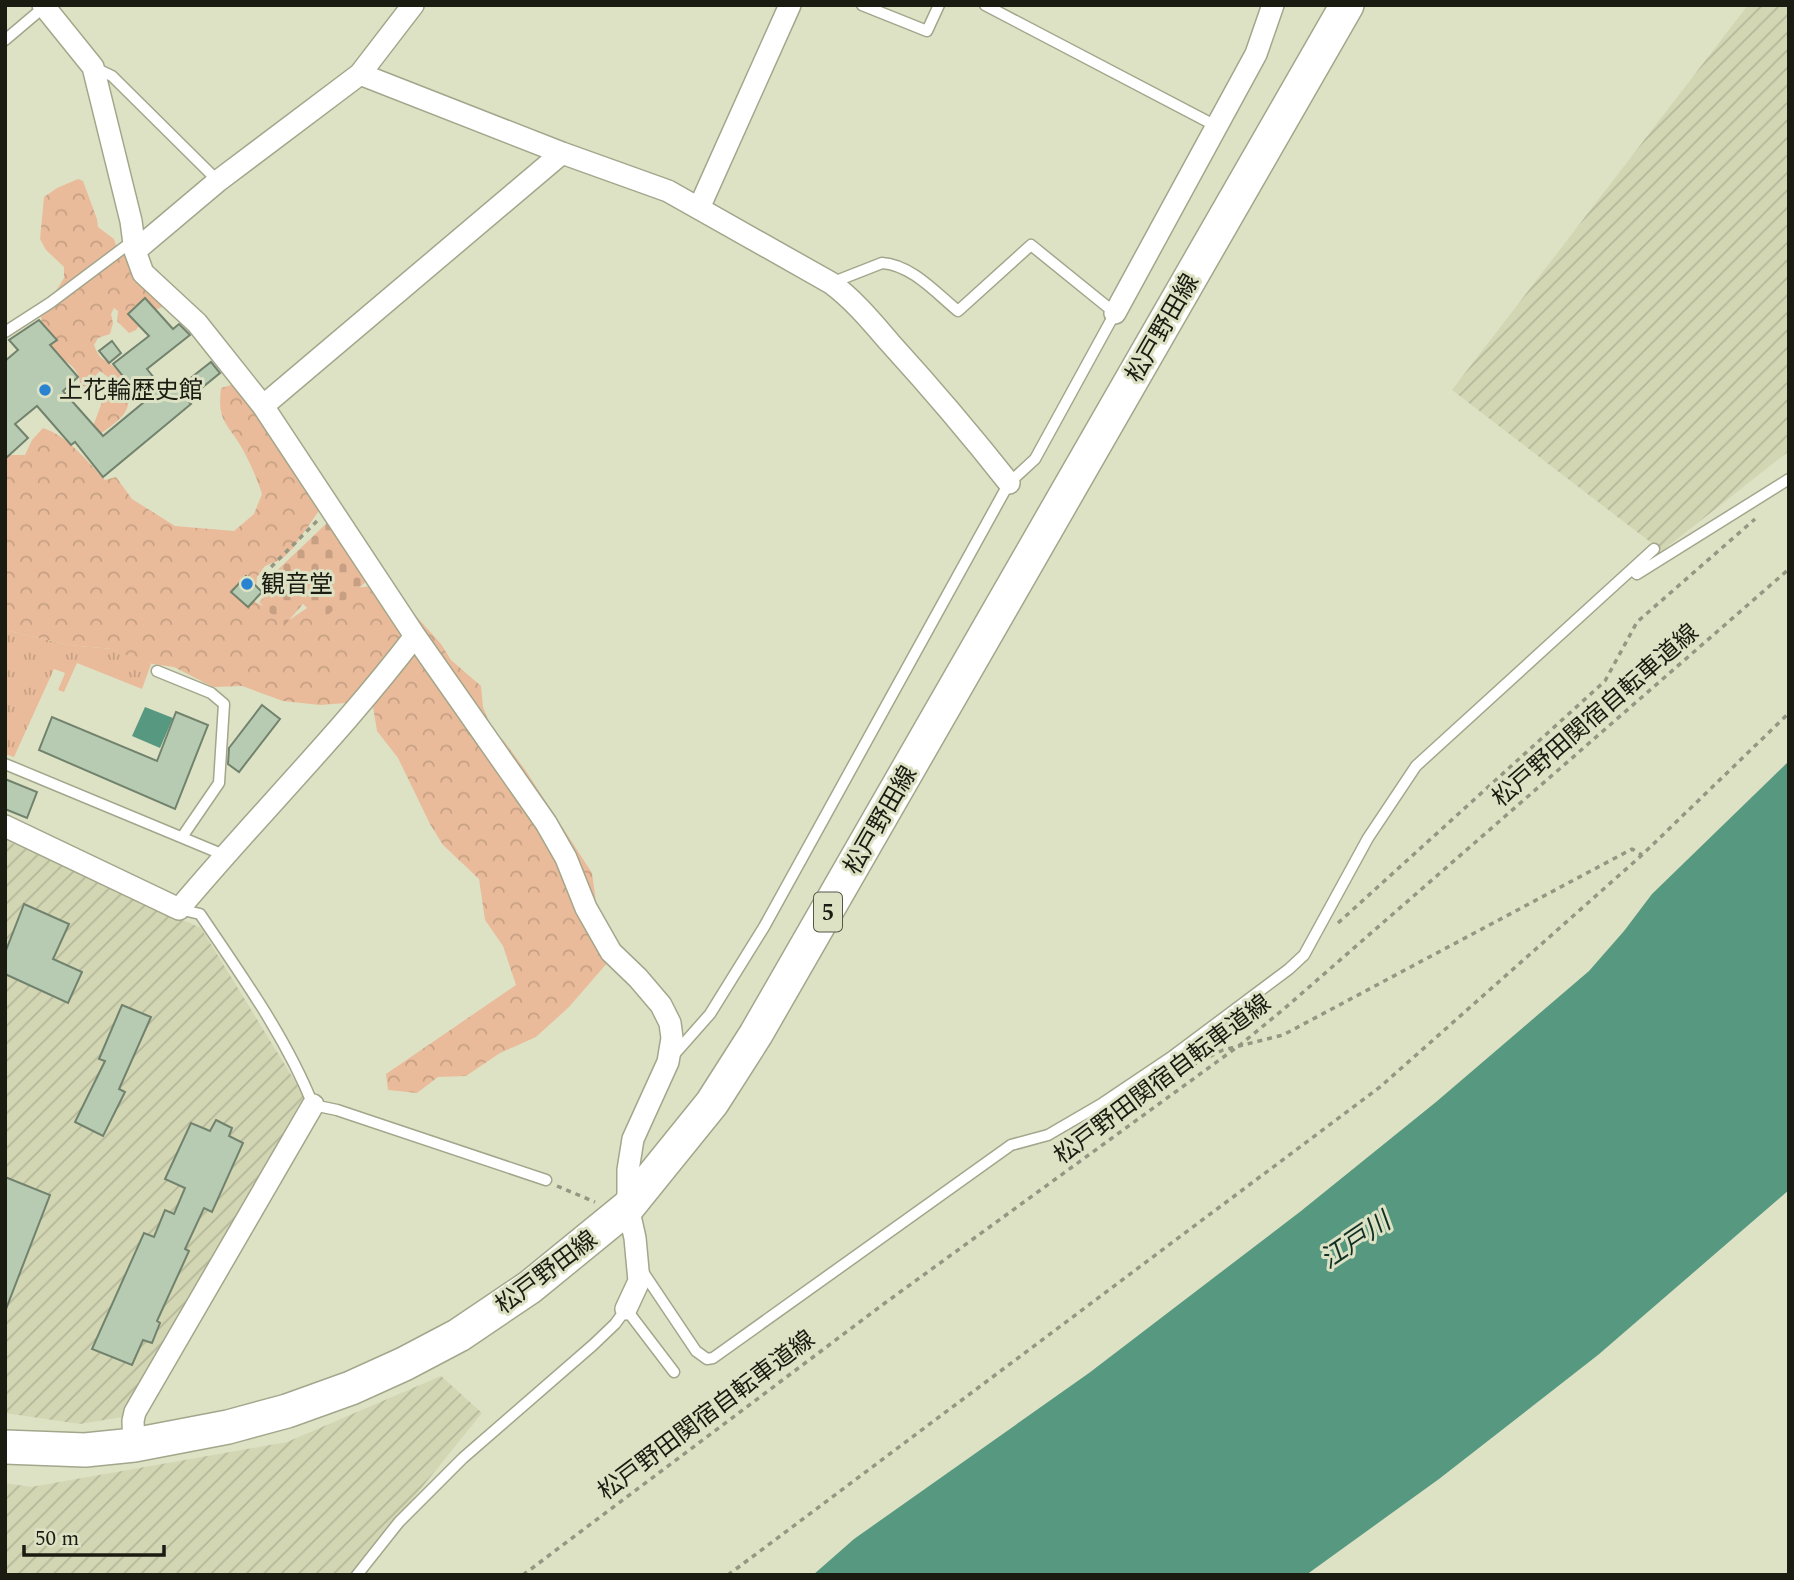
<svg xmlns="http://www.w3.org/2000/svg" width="1794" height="1580" font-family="Spectral,'Noto Sans JP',serif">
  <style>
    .industrial { fill: url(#industrial-furrows) }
    .grass { fill: url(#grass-tufts) }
    .forest { fill: url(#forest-crowns) }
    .cemetery { fill: url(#cemetery-stones) }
    .water { fill: #579980 }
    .building { fill: #b7cbb3; stroke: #71826d; stroke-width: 2 }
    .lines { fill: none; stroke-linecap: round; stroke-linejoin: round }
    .service-casing { stroke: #a3a68b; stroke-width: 13 }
    .minor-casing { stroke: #a3a68b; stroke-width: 24 }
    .primary-casing { stroke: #a3a68b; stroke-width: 36 }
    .path { stroke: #949781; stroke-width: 3.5; stroke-dasharray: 5 5; stroke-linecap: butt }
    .service { stroke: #fff; stroke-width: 10 }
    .minor { stroke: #fff; stroke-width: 21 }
    .primary { stroke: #fff; stroke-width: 33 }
    .poi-dot { fill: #2983d0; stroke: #dee2c5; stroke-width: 2.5 }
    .labels { text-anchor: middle; stroke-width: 6; stroke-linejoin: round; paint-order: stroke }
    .shield { fill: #dee2c5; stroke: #555747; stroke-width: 2 }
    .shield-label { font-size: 23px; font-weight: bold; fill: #1a1b11 }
    .street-label { font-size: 24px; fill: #1a1b11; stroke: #dee2c5 }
    .poi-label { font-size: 24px; fill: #1a1b11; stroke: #dee2c5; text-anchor: start }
    .water-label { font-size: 26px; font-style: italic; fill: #113125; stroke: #dee2c5 }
  </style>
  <defs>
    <pattern id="industrial-furrows" width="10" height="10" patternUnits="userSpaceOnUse" patternTransform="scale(1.75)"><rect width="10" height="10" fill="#d2d6b3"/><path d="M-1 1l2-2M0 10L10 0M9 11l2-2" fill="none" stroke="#b4b799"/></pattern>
    <pattern id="grass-tufts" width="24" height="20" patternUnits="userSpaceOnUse" patternTransform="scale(1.75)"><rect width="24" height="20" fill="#e9bb9a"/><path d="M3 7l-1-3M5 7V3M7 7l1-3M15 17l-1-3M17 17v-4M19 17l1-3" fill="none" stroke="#c7a084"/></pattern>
    <pattern id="forest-crowns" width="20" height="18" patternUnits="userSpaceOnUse" patternTransform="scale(1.75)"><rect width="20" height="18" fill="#e9bb9a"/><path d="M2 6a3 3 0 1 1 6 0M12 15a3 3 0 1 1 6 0" fill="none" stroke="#c7a084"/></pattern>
    <pattern id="cemetery-stones" width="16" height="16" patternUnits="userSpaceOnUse" patternTransform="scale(1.75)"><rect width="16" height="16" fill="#e9bb9a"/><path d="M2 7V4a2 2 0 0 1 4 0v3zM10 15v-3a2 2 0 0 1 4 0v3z" fill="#c7a084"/></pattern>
  </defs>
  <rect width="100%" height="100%" fill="#dee2c5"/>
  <path class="industrial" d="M1748,5H1789V451L1662,551L1452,390Z
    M5,840L201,928L304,1096L122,1417L80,1424L5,1413Z
    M441,1376L482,1413L351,1575H5V1483L31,1487L287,1442Z"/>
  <path class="grass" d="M5,630L69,645L112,649L151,664L142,689L77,663L64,692L58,690L65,673L54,669L14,757L5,754Z"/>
  <path class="forest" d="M78,179L83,181L97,219L98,227L114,239L117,248L132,261L158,270L169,293C163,312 156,312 138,305L134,306L133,311L139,326L136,330L129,333L117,321L118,311L114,308L111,314L113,323L110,334L98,338L94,345C100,361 104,358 115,368C122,374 126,384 128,392C133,414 114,423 99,435L92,429L102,402L112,385L109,378L100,371L85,387L80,384C80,365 58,358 46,347L52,344L53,338L42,323L41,318L44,310L64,278V267L46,250L40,239L44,197L57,188Z
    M237,383L323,505L293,548L282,559L265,566L257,577L255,602L280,614L284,618L291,619C320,598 354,582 390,587L441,644L451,660L481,686L483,707L493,731L504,741L526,771L592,873L597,909L615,954L569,1007L536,1037L500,1053L466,1076L438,1077L417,1093L388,1090L386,1074L516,985L503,946L485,920L479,879L443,845L430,824L398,758L377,731L372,701L320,705L283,701L242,686L213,687L174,667L145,663L112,649L69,645L5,630V455H25L32,440L43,428C68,436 87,461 105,480L116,477L132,499L175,526L234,531L254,514L262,494C257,478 250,463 242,448C227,422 217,422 221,388Z"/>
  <path class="cemetery" d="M327,523L368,580L321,621L303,604L284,626L259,602L275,586L269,578Z"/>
  <path class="water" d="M145,707L173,718L160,748L132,736Z
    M1789,761V1190L1598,1355L1439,1479L1306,1575H813L854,1539L1089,1373L1301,1211L1436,1102L1589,971L1624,931L1652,894Z"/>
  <path class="building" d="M145,298L173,329L179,324L190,335L147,369L167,394L176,386L178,388L211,362L220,373L187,400L191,404L103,477L75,442L71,445L37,406L15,424L28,438L5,459V361L18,350L9,340L39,320L57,340L50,345L78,377L63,391L103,436L144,402L113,364L149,336L128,314Z
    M112,341L121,353L109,363L99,351Z
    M246,576L262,592L248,607L231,592Z
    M262,705L280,719L239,772L228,764L229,748Z
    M176,712L208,725L175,809L39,750L52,717L157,761Z
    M5,779L37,792L27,818L5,809Z
    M24,904L69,924L53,959L82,972L68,1003L5,974V953Z
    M122,1005L151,1017L119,1089L125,1092L103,1136L75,1122L105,1061L99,1059Z
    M216,1120L232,1128L229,1136L243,1143L212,1212L204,1208L185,1249L189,1251L157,1321L160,1323L152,1343L143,1340L132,1365L92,1349L144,1233L154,1237L165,1210L174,1214L185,1188L165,1179L191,1123L210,1131Z
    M5,1177L50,1195L6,1309H5Z"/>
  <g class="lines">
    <defs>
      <path id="service" d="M862,5L927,31L939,5
        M985,5L1218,127
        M5,40L44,7
        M93,67L112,76L218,181
        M5,332L50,303L134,240
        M1632,570L1637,574L1789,479
        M157,671L211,693L224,704L219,783L182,837
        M5,764L224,855
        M179,909L200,914C241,975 286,1037 313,1105L337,1110L546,1180
        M672,1057L710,1014L764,927L1009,483L1035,459L1115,313L1031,245L958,311C936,293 912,265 882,263L831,283
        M643,1272L696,1351L707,1359L713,1358L1011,1145L1048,1135L1103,1103L1170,1058L1289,969L1304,955L1368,838L1416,766L1654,549
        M357,1575L399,1522L463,1458L593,1345L615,1324L626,1309L674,1372"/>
      <path id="minor" d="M43,5L93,67L131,221L135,251L143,273L197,323L263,406L415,636L546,823L566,858L586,908L611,952L638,978L661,1005L670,1023L672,1038L668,1062L633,1139L628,1170V1207L635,1238L639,1281L626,1309
        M360,74L562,153L668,191L831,283C854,300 872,322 891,344C932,389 971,435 1009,483
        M699,208L790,5
        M135,251L218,181L360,74L413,5
        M1115,313L1256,54L1273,5
        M263,406L562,153
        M5,826L179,909C256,817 342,732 415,636
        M134,1445L133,1421L135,1412L313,1105"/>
      <path id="primary" d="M5,1447L85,1450L134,1445L228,1427L287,1411L351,1388L404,1364L459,1335L530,1287L628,1207L712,1103L756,1034L1347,5"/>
    </defs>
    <use href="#service" class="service-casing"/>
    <use href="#minor" class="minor-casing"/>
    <use href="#primary" class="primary-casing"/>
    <path class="path" d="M264,574L317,521
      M1338,923L1605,681L1637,622L1755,519
      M1174,1074L1223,1050L1283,1035L1632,849L1642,855
      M557,1186L595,1202
      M523,1575L885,1303L1240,1045L1285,1008L1789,569
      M728,1575L1380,1087L1642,855L1789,713"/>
    <use href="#service" class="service"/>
    <use href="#minor" class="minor"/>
    <use href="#primary" class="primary"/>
  </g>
  <g class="poi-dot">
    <circle cx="45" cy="390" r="7"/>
    <circle cx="247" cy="584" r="7"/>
  </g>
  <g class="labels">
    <rect class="shield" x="814" y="892.5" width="28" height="39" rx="5"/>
    <g class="shield-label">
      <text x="828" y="920">5</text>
    </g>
    <g class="street-label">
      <text transform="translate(1162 328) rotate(-60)" y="8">松戸野田線</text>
      <text transform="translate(1595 715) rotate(-41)" y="8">松戸野田関宿自転車道線</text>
      <text transform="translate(880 820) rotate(-60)" y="8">松戸野田線</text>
      <text transform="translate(1162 1079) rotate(-37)" y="8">松戸野田関宿自転車道線</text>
      <text transform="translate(546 1272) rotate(-37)" y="8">松戸野田線</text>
      <text transform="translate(706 1415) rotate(-37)" y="8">松戸野田関宿自転車道線</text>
    </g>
    <g class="poi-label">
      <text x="59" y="398">上花輪歴史館</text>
      <text x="261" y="592">観音堂</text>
    </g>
    <g class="water-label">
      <text transform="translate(1355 1240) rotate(-34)" y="9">江戸川</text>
    </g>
  </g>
  <rect width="1794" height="1580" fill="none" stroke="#1a1b11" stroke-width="14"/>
  <path d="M24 1545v10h140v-10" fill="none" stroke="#1a1b11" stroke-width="3.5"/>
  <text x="35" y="1545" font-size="21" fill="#1a1b11" stroke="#dee2c5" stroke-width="5" paint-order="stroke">50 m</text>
</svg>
